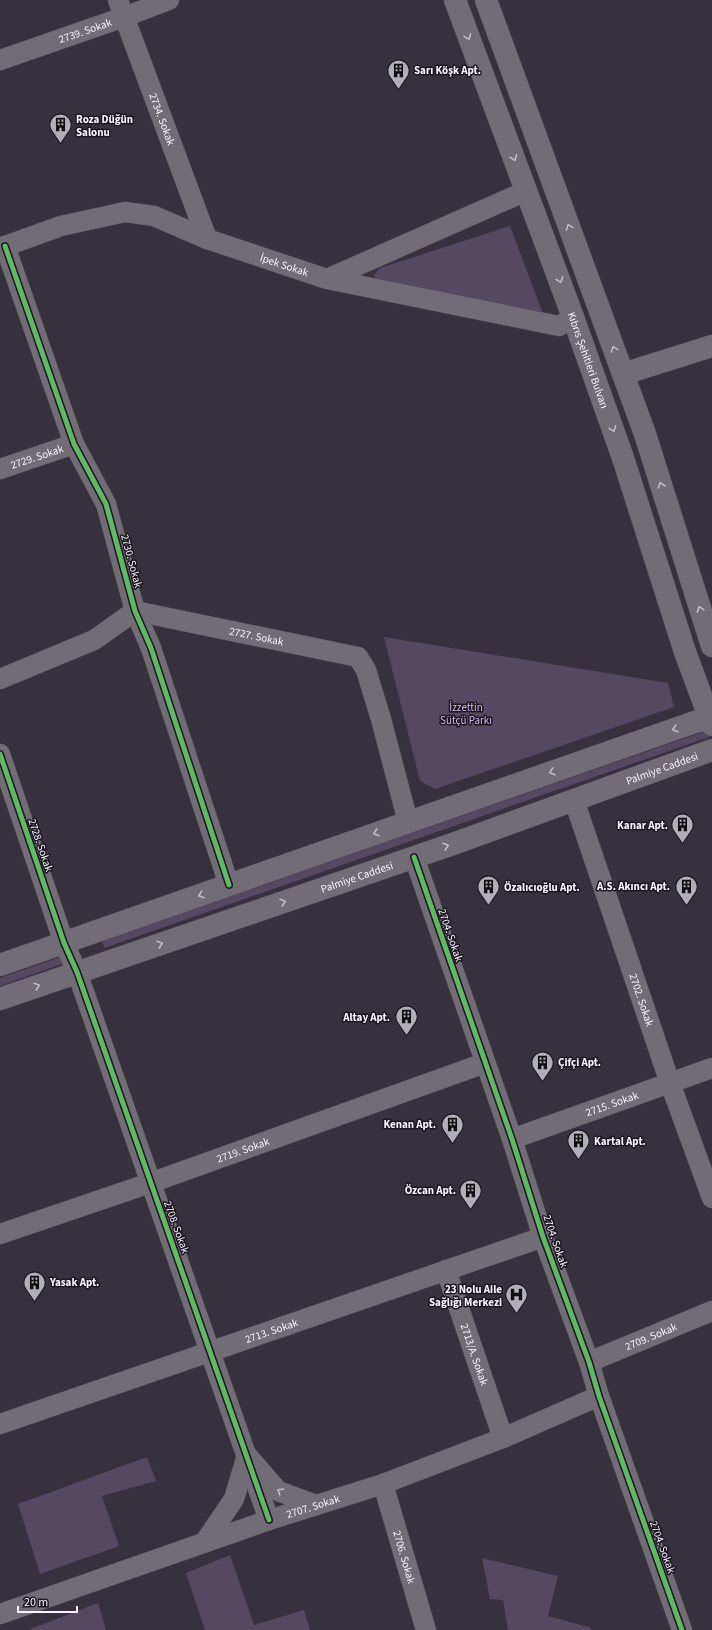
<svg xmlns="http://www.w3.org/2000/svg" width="712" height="1630" font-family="'Source Sans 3',sans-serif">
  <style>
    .green { fill: #544960 }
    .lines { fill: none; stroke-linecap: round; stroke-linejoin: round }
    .minor-casing { stroke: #524d58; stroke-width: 21 }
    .tertiary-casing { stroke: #524d58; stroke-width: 23 }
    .secondary-casing { stroke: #524d58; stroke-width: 23 }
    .minor { stroke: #716c76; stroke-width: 20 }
    .tertiary { stroke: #716c76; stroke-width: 22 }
    .secondary { stroke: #716c76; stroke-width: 22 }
    .cycleway-casing { stroke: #1c1721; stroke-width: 8 }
    .cycleway { stroke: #5cba63; stroke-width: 5 }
    .oneway { stroke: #c2bcc8 }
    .labels { text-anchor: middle; stroke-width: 3; stroke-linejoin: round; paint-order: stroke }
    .street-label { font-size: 11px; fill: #f8f2ff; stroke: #1c1721 }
    .poi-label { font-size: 11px; font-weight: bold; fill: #f8f2ff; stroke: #1c1721; text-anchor: start }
    .park-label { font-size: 11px; fill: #ceb5ec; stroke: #1c1721 }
  </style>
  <rect width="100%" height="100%" fill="#37313d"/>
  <path class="green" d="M510,226L543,314L376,280L374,275L380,268Z
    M384,637L668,683L674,707L435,789L420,781Z
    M706,731L709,737L104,948L102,940Z
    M60,957L62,964L0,986V978Z
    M147,1457L156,1481L102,1496L119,1546L40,1574L18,1504Z
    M230,1555L254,1625L304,1610L310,1630H205L186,1573Z
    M482,1558L558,1576L548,1616L591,1628L590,1630H508L503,1600L490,1599Z
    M98,1603L106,1630H28Z"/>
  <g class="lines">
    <defs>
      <g id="minor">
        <path id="s1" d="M118,0L207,239"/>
        <path id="s2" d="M0,60L124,17L169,0"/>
        <path d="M5,246L74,444L106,504L135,611L151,648L229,885"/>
        <path id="s3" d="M0,248L61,226L125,212L154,216L207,239L327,279L559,326L573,317"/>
        <path d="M327,279L526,191"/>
        <path id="s4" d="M0,469L74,444"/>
        <path id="s5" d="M0,679L94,640L135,611L358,657L366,670L381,719L408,822"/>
        <path d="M0,754L64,943L77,972L269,1520"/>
        <path id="s6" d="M574,800L670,1083L712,1198"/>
        <path d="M414,857L512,1139L543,1237L589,1362L599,1396L682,1630"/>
        <path id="s7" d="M512,1139L712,1068"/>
        <path id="s8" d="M0,1234L150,1183L485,1063"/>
        <path id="s9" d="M446,1270L503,1438"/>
        <path id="s10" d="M589,1362L712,1311"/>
        <path id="s11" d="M0,1424L543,1237"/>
        <path id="s12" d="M383,1484L426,1630"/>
        <path d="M204,1543L234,1499L247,1455L278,1491L316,1505"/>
        <path id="s13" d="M0,1614L269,1520L383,1484L503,1438L599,1396"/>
      </g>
      <path id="tertiary" d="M623,374L712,346"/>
      <g id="secondary">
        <path id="s14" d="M455,0L573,317L623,458L685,652L712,725"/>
        <path d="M486,0L645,434L712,646"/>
        <path d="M0,965L695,722L712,718"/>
        <path id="s15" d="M0,999L450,845L712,750"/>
      </g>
    </defs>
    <use href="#minor" class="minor-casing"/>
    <use href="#tertiary" class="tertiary-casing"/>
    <use href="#secondary" class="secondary-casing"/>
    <use href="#minor" class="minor"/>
    <use href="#tertiary" class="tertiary"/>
    <use href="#secondary" class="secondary"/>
    <defs>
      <path id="cycleway" d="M5,246L74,444L106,504L135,611L151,648L229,885
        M0,754L64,943L77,972L269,1520
        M414,857L512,1139L543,1237L589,1362L599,1396L682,1630"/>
    </defs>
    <use href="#cycleway" class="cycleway-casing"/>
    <use href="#cycleway" class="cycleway"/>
  </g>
  <defs><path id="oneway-chevron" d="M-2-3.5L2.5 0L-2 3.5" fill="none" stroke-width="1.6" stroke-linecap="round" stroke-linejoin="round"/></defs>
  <g class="oneway">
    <use href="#oneway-chevron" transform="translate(468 37) rotate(70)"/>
    <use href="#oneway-chevron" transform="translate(514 158) rotate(69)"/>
    <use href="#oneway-chevron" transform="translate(569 227) rotate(-110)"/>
    <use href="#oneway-chevron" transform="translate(560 280) rotate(70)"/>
    <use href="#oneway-chevron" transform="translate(614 349) rotate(-110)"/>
    <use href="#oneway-chevron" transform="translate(613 429) rotate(70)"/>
    <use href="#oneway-chevron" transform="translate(661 485) rotate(-108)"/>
    <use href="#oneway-chevron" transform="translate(700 609) rotate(-108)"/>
    <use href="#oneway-chevron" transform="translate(675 729) rotate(161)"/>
    <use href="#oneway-chevron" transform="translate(552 772) rotate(161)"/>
    <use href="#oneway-chevron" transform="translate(376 833) rotate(161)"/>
    <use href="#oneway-chevron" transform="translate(446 846) rotate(-19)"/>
    <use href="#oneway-chevron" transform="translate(201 895) rotate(161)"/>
    <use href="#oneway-chevron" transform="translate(283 902) rotate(-19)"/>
    <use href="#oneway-chevron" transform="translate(160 944) rotate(-19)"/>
    <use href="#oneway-chevron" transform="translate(37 986) rotate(-19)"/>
    <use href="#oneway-chevron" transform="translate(280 1491) rotate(-148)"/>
  </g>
  <defs>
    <symbol id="building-pin" viewBox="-11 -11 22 30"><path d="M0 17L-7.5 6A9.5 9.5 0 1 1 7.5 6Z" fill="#b4aebb" stroke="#1c1721"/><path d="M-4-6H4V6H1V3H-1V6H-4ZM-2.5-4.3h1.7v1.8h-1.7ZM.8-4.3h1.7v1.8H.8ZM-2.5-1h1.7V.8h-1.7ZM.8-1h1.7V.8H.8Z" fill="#111"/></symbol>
    <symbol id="hospital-pin" viewBox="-11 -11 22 30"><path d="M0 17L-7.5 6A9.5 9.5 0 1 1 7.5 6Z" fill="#b4aebb" stroke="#1c1721"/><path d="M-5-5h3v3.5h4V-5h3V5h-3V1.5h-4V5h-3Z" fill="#111"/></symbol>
  </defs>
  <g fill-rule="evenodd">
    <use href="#building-pin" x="386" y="58" width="25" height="34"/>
    <use href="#building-pin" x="48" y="112" width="25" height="34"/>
    <use href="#building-pin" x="670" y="812" width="25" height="34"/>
    <use href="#building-pin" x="674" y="874" width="25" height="34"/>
    <use href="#building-pin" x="476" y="874" width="25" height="34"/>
    <use href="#building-pin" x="394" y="1004" width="25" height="34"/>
    <use href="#building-pin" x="530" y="1050" width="25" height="34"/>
    <use href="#building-pin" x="440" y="1112" width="25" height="34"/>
    <use href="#building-pin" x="566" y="1128" width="25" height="34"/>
    <use href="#building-pin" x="458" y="1178" width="25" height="34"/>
    <use href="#building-pin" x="22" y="1270" width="25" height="34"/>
    <use href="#hospital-pin" x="504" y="1282" width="25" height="34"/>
  </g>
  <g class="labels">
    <g class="street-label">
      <text dy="4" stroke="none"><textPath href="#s2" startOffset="90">2739. Sokak</textPath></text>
      <text dy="4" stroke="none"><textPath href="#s1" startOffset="127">2734. Sokak</textPath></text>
      <text dy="4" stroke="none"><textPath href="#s3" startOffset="299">İpek Sokak</textPath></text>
      <text dy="4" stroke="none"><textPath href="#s14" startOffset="384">Kıbrıs Şehitleri Bulvarı</textPath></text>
      <text dy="4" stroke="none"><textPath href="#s4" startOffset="39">2729. Sokak</textPath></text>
      <text transform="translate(132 561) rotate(75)" y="4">2730. Sokak</text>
      <text dy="4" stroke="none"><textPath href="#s5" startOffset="276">2727. Sokak</textPath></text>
      <text dy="4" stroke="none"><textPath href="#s15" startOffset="701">Palmiye Caddesi</textPath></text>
      <text transform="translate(41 845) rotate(71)" y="4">2728. Sokak</text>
      <text dy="4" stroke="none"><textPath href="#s15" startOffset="377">Palmiye Caddesi</textPath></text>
      <text transform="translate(451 935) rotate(71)" y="4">2704. Sokak</text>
      <text dy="4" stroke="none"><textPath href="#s6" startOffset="211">2702. Sokak</textPath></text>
      <text dy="4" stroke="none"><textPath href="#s7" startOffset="106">2715. Sokak</textPath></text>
      <text dy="4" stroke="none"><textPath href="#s8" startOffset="257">2719. Sokak</textPath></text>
      <text transform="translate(177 1227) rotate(70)" y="4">2708. Sokak</text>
      <text transform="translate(556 1241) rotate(71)" y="4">2704. Sokak</text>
      <text dy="4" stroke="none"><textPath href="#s11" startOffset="287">2713. Sokak</textPath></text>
      <text dy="4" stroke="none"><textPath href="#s10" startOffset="67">2709. Sokak</textPath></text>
      <text dy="4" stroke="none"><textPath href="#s9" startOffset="89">2713/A. Sokak</textPath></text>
      <text dy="4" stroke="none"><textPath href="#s13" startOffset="331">2707. Sokak</textPath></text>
      <text transform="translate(663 1547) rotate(70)" y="4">2704. Sokak</text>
      <text dy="4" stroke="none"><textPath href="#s12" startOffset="76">2706. Sokak</textPath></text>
    </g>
    <g class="poi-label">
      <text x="414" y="74">Sarı Köşk Apt.</text>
      <text x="76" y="123">Roza Düğün<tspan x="76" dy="13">Salonu</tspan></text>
      <text x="668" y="829" text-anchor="end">Kanar Apt.</text>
      <text x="670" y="890" text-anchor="end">A.S. Akıncı Apt.</text>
      <text x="504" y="891">Özalıcıoğlu Apt.</text>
      <text x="390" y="1021" text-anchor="end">Altay Apt.</text>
      <text x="558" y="1066">Çifçi Apt.</text>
      <text x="436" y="1128" text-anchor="end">Kenan Apt.</text>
      <text x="594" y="1145">Kartal Apt.</text>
      <text x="456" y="1194" text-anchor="end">Özcan Apt.</text>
      <text x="50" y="1286">Yasak Apt.</text>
      <text x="502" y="1293" text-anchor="end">23 Nolu Aile<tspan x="502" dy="13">Sağlığı Merkezi</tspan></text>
    </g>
    <g class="park-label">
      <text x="466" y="711">İzzettin<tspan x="466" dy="13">Sütçü Parkı</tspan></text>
    </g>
  </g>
  <path d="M18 1606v6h59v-6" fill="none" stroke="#f8f2ff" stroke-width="2"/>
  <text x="24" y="1606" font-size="12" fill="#f8f2ff" stroke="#1c1721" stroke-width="3" paint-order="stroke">20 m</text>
</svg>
